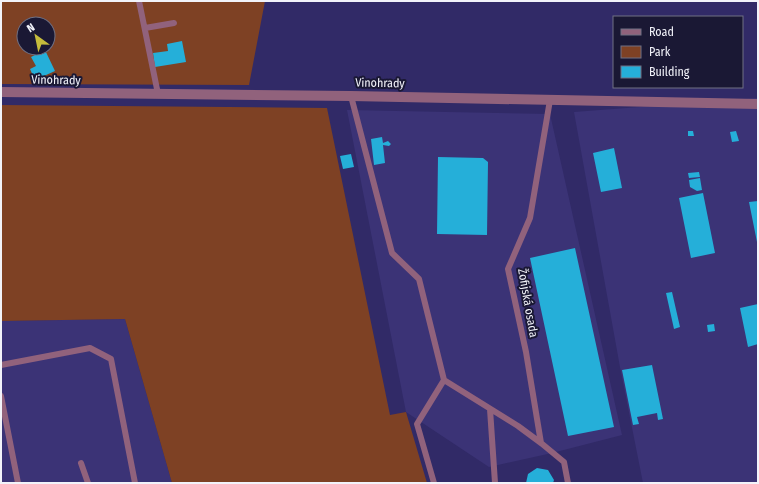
<svg xmlns="http://www.w3.org/2000/svg" width="759" height="484" font-family="'Fira Sans Condensed',sans-serif">
  <style>
    .built { fill: #3b3376 }
    .green { fill: #7e4124; fill-rule: evenodd }
    .building { fill: #25afd9 }
    .lines { fill: none; stroke-linecap: round; stroke-linejoin: round }
    .service { stroke: #91627c; stroke-width: 6 }
    .minor { stroke: #91627c; stroke-width: 10 }
    .labels { text-anchor: middle; stroke-width: 4; stroke-linejoin: round; paint-order: stroke }
    .street-label { font-size: 12px; fill: #f2f3fa; stroke: #1a1834 }
  </style>
  <rect width="100%" height="100%" fill="#312a67"/>
  <path class="built" d="M758,98V483H643L620,367L574,112Z
    M347,110L550,114L622,435L552,453L489,467L406,412Z
    M125,319L172,483H1V321Z"/>
  <path class="green" d="M1,1H265L249,85L1,84ZM24,24H48V48H24Z
    M1,105L327,108L390,415L406,412L427,483H172L125,319L1,321Z"/>
  <path class="building" d="M48,30L54,41L48,44Z
    M182,41L186,62L155,67L153,53L168,51L167,44Z
    M45,50L55,71L35,80L30,69L36,66L31,57Z
    M688,131H693L694,136H688Z
    M736,131L739,141L732,142L730,132Z
    M382,137L383,143L388,141L391,144L389,146L383,145L385,163L374,165L371,139Z
    M614,148L622,188L601,192L593,153Z
    M351,154L354,167L343,169L340,156Z
    M438,157L483,158L488,162L487,235L437,234Z
    M699,172L700,177L689,178L688,173Z
    M700,178L702,190L697,191L690,187L689,180Z
    M703,193L715,253L691,258L679,198Z
    M758,201V242H757L749,202Z
    M575,248L614,427L568,436L530,258Z
    M672,292L680,327L674,329L666,293Z
    M758,304V344L748,347L740,308Z
    M714,324L715,331L708,332L707,325Z
    M652,365L663,419L658,420L657,413L637,417L639,424L633,425L622,370Z
    M537,468L548,470L554,480L553,483H526L528,474Z"/>
  <g class="lines">
    <path class="service" d="M139,1L158,94
      M145,28L174,23
      M351,96L392,253L419,279L444,380L417,424L434,483
      M1,365L90,348L111,359L135,483
      M444,380L518,426L541,443L564,462L568,483
      M1,396L18,483
      M490,409L495,483
      M541,443L526,352L508,269L530,218L550,100
      M81,463L88,483"/>
    <path class="minor" d="M1,92L351,96L758,104"/>
  </g>
  <g class="labels">
    <g class="street-label">
      <text transform="translate(56 80) rotate(1)" y="4">Vinohrady</text>
      <text transform="translate(380 83) rotate(1)" y="4">Vinohrady</text>
      <text transform="translate(528 303) rotate(80)" y="4">Žofijská osada</text>
    </g>
  </g>
  <rect width="759" height="484" fill="none" stroke="#f2f3fa" stroke-width="4"/>
  <rect x="613" y="16" width="130" height="72" fill="#1a1834" stroke="#707083"/>
  <rect x="621" y="29" width="20" height="6" fill="#91627c" stroke="#707083"/>
  <text x="649" y="36" font-size="12" fill="#f2f3fa">Road</text>
  <rect x="621" y="46" width="20" height="12" fill="#7e4124" stroke="#707083"/>
  <text x="649" y="56" font-size="12" fill="#f2f3fa">Park</text>
  <rect x="621" y="66" width="20" height="12" fill="#25afd9" stroke="#707083"/>
  <text x="649" y="76" font-size="12" fill="#f2f3fa">Building</text>
  <g transform="translate(36 36) rotate(327)"><circle r="19" fill="#1a1834" stroke="#707083"/>
  <path d="M0-3L7 15L0 10L-7 15Z" fill="#c6bc3c"/>
  <text y="-6" font-size="11" font-weight="bold" text-anchor="middle" fill="#f2f3fa">N</text>
  </g>
</svg>
